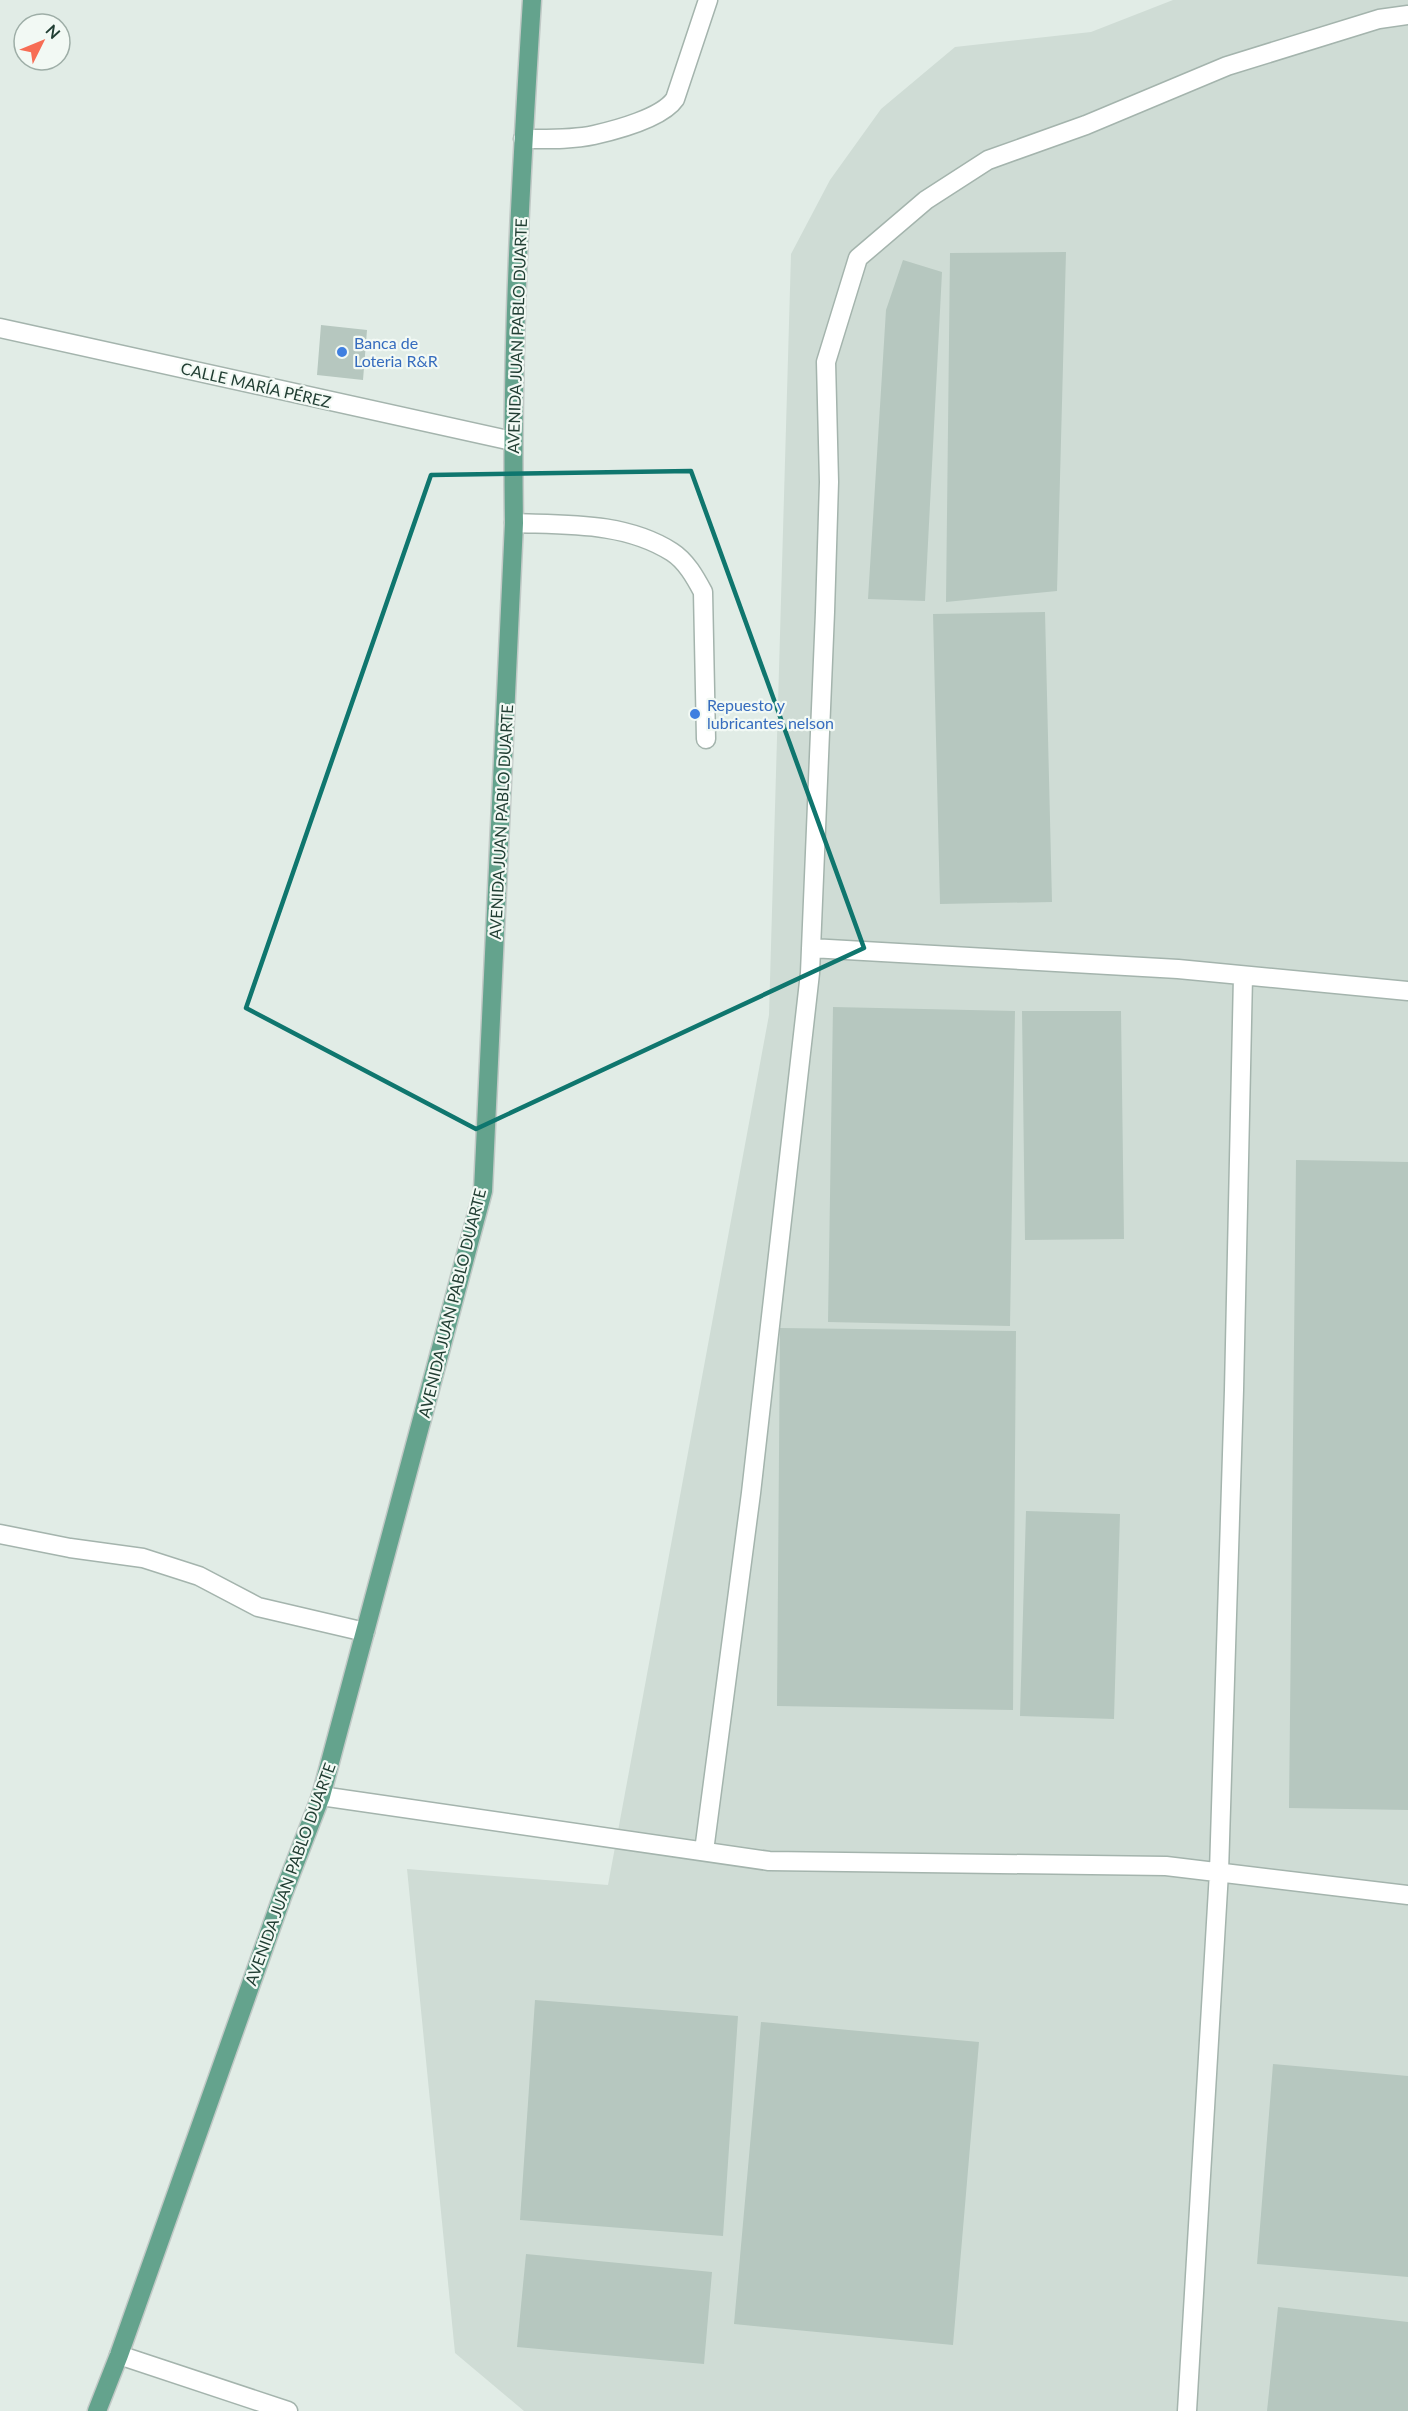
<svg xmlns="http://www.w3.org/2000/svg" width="1408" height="2411" font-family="Lato,sans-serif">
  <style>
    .built { fill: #cfdcd5 }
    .building { fill: #b6c7bf }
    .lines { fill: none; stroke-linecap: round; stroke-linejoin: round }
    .minor-casing { stroke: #a4b4ad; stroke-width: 21 }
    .major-casing { stroke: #c1c9c6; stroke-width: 21 }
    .minor { stroke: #fff; stroke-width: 18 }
    .major { stroke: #64a38d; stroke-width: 18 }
    .marked { fill: none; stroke: #0f766e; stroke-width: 4.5; stroke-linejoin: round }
    .shop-dot { fill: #3f7fe0; stroke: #f2f9f4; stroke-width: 2 }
    .labels { text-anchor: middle; stroke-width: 4.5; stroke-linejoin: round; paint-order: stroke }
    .street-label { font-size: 16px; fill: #213e33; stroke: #f2f9f4 }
    .shop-label { font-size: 16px; fill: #366cbe; stroke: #f2f9f4; text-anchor: start }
  </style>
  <rect width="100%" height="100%" fill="#e1ece6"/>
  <path class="built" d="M1173,0H1408V2411H524L455,2353L407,1869L608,1885L769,1015L791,254L830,180L881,109L955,47L1091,32Z"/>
  <path class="building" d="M1066,252L1057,591L946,602L950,253Z
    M903,260L942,272L925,601L868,599L886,310Z
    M321,325L367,330L363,380L317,375Z
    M1045,612L1052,902L940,904L933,614Z
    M833,1007L1015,1011L1010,1326L828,1322Z
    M1022,1011H1121L1124,1239L1025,1240Z
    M1296,1160L1408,1162V1810L1289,1808Z
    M780,1328L1016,1331L1013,1710L777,1706Z
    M1026,1511L1120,1514L1114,1719L1020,1716Z
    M535,2000L738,2016L723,2236L520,2220Z
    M761,2022L979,2042L953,2345L734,2324Z
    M1273,2064L1408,2076V2277L1257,2264Z
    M526,2254L712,2272L704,2364L517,2347Z
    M1278,2307L1408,2322V2411H1267Z"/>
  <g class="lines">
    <defs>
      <path id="minor" d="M523,139C546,139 571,140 594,135C616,130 662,118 675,99L708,0
        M0,328L512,441
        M514,523C567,525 625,522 672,552C686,561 695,577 703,592L706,739
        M811,948L1178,969L1408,991
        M0,1534L70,1548L143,1558L199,1576L258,1607L365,1632
        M321,1796L769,1861L1166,1866L1408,1895
        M704,1851L751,1493L810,973L825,612L829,482L826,362L858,258L926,200L988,160L1086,125L1227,66L1379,19L1408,15
        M119,2355L288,2411
        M1187,2411L1219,1872L1234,1390L1243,976"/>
      <path id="major" d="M97,2411L119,2355L283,1894L321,1796L483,1191L514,523C511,349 521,174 532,0"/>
    </defs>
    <use href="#minor" class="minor-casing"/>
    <use href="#major" class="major-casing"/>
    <use href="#minor" class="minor"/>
    <use href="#major" class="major"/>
  </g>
  <path class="marked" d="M691,471L864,948L476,1129L246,1008L431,475Z"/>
  <g class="shop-dot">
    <circle cx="342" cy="352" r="6"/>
    <circle cx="695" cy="714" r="6"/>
  </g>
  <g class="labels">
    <g class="street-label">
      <text transform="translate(517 336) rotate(-88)" y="6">AVENIDA JUAN PABLO DUARTE</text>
      <text transform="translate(256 385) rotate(13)" y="6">CALLE MARÍA PÉREZ</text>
      <text transform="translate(501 822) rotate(-87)" y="6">AVENIDA JUAN PABLO DUARTE</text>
      <text transform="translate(452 1303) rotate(-76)" y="6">AVENIDA JUAN PABLO DUARTE</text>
      <text transform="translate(290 1874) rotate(-70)" y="6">AVENIDA JUAN PABLO DUARTE</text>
    </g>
    <g class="shop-label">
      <text x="354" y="349">Banca de<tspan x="354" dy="18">Loteria R&amp;R</tspan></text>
      <text x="707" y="711">Repuesto y<tspan x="707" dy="18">lubricantes nelson</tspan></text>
    </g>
  </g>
  <g transform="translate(42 42) rotate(47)"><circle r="28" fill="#f2f9f4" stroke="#9eaea7" stroke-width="1.5"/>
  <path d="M0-4.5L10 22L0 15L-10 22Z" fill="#f76d54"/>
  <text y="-9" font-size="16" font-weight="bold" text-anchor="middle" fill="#213e33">N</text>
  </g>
</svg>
